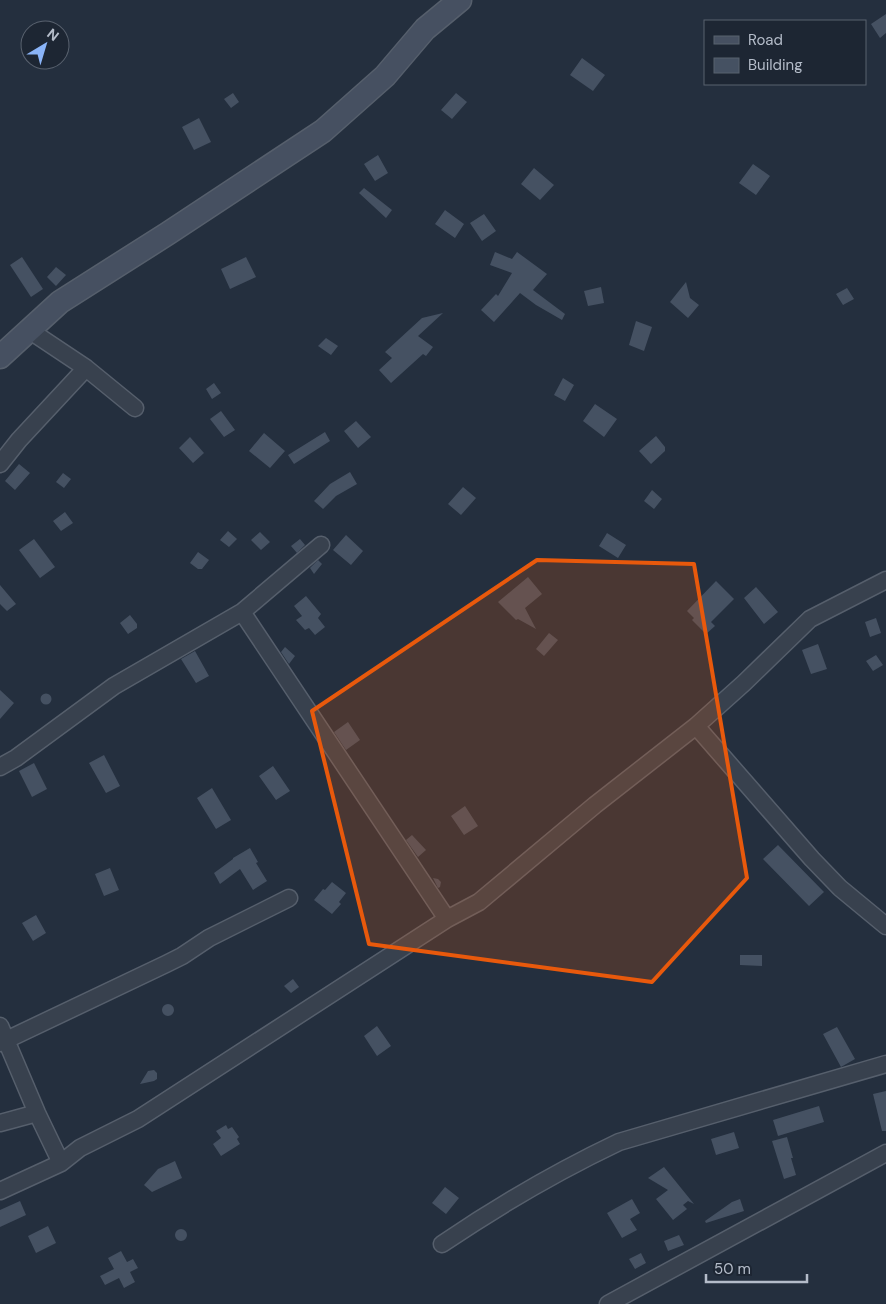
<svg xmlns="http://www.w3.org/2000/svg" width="886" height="1304" font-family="'DM Sans',sans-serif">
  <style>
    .building { fill: #455162 }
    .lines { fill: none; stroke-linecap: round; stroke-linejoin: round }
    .street-casing { stroke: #565f6c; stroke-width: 19 }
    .secondary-casing { stroke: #565f6c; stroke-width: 25 }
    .street { stroke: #38414e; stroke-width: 16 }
    .secondary { stroke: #465061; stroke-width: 22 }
    .marked { fill: #e8590c; fill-opacity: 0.2; stroke: #e8590c; stroke-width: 4; stroke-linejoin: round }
  </style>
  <rect width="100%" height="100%" fill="#242f3e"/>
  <path class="building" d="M886,14V33L880,38L871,24Z
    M582,58L605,75L593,91L570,75Z
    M233,93L239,102L231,108L224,99Z
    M456,93L467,102L452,119L441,110Z
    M199,118L211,142L194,150L182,127Z
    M378,155L388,173L375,181L364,164Z
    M753,164L770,176L756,195L739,183Z
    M534,168L554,185L540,200L521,184Z
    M364,188L392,210L386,218L359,193Z
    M445,210L464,224L455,238L435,224Z
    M484,214L496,231L482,241L470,223Z
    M495,252L512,259L517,252L547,274L533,290L565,314L562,320L536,305L520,293L494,322L481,310L496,294L498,296L512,273L490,265Z
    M22,257L43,289L31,297L10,265Z
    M246,257L256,277L230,289L221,269Z
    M56,267L66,275L56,286L47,277Z
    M686,282L690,298L699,305L688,318L670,302Z
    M601,287L604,303L588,306L584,291Z
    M847,288L854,299L843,305L836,294Z
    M443,313L418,336L433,347L426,356L423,354L391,383L379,370L392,358L385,352L422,318Z
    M636,321L652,327L644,351L629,345Z
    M326,338L338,346L331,355L318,346Z
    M563,378L574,385L565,401L554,395Z
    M214,383L221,393L212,399L206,389Z
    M595,404L617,419L604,437L583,421Z
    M221,411L235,430L224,437L210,419Z
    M356,421L371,437L358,448L344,431Z
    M325,432L330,441L294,464L288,455Z
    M264,433L285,451L270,468L249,451Z
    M656,436L665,447V451L651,464L639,451Z
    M190,437L204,453L193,463L179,448Z
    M19,464L30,473L15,490L5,481Z
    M350,472L357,484L336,496L323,509L314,501L330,484Z
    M63,473L71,479L64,488L56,482Z
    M463,487L476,498L461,515L448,504Z
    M652,490L662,499L654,509L644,501Z
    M65,512L73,523L61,531L53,521Z
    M228,531L237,539L229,547L220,540Z
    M260,532L270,542L261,550L251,540Z
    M607,533L626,545L618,558L599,546Z
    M346,535L363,551L351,565L333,550Z
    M34,539L55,567L40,578L19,550Z
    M300,539L305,545L297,553L291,546Z
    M198,552L209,560L202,569H198L190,563Z
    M318,560L322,564L314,574L310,568Z
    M528,577L542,594L525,608L536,629L518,619L516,620L498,602Z
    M716,581L734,599L711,622L715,626L706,634L692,620L694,618L687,611Z
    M0,585L16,604L7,611L0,604Z
    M756,587L778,612L764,624L744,598Z
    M306,596L321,614L318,618L325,627L315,635L309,628L305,630L296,620L302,616L294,606Z
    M130,615L137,624V628L128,634L120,623Z
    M876,618L881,633L870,637L865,622Z
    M549,633L558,640L544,656L536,649Z
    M818,644L827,669L811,674L802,650Z
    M285,647L295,656L289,664L281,652Z
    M195,651L209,676L196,683L181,659Z
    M876,655L883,665L873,671L866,661Z
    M0,690L14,703L0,719Z
    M40.5 699a5.5 5.5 0 1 1 11 0a5.5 5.5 0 1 1-11 0Z
    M348,722L360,740L346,750L334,732Z
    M104,755L120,786L106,793L89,763Z
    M34,763L47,789L32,797L19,771Z
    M273,766L290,791L276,800L259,776Z
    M212,788L231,820L216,829L197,798Z
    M465,806L478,826L464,835L451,816Z
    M412,835L426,850L418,857L406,840Z
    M778,845L824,892L809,906L763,859Z
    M250,848L258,862L256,863L267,881L253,890L240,869L220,884L214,873L233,859V858Z
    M110,868L119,890L104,896L95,874Z
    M433,878L438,879L441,882L440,887L438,888Z
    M332,882L346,893L339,902L341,904L332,914L314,900L323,889L325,890Z
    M36,915L46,933L33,941L22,923Z
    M740,955H762V966L740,965Z
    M293,979L299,987L291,993L284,986Z
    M162 1010a6 6 0 1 1 12 0a6 6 0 1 1-12 0Z
    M377,1026L391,1046L377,1056L364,1036Z
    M837,1027L855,1059L841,1067L823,1034Z
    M154,1070L157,1073V1079L154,1081L140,1084L148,1071Z
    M886,1091V1131H882L873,1094Z
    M819,1106L824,1122L778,1136L773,1120Z
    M226,1125L228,1129L232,1127L239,1137L237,1139L240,1144L221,1156L213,1144L221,1138L216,1131Z
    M734,1132L739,1148L716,1155L711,1139Z
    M787,1137L793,1158H791L796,1175L784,1179L772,1141Z
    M175,1161L182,1178L152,1192L144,1185L158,1169Z
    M664,1167L694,1204L688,1201L683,1205L687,1209L673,1220L656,1199L668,1190L648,1178Z
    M445,1187L459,1198L446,1214L432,1203Z
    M632,1199L640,1213L630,1219L637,1230L622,1238L607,1213Z
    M740,1199L744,1211L706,1223L705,1221L732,1202Z
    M20,1201L26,1215L0,1227V1210Z
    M48,1226L56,1243L36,1253L28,1236Z
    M175 1235a6 6 0 1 1 12 0a6 6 0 1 1-12 0Z
    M679,1235L684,1245L668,1251L664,1241Z
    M121,1251L127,1262L133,1259L138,1268L130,1272L135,1282L124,1288L119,1278L105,1285L100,1276L114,1269L108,1258Z
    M641,1253L646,1263L635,1269L629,1259Z"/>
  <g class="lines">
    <defs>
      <path id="street" d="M29,330L86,368L135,408
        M0,464L19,440L86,368
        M242,612L447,919
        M696,726L812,859L840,888L886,926
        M0,767L16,758L114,686L242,612L321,545
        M0,1026L37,1113L61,1163
        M0,1043L166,964L182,956L209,938L289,898
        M0,1123L37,1113
        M0,1191L61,1163L80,1148L138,1119L447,919L479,902L595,805L696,726L744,683L810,619L886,580
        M442,1244C498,1206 558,1171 619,1142L886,1064
        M608,1304L886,1153"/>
      <path id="secondary" d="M0,357L60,302L167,234L323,131L385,76L425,29L460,0"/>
    </defs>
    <use href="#street" class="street-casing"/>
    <use href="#secondary" class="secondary-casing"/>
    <use href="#street" class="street"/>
    <use href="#secondary" class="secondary"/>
  </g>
  <path class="marked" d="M537,560L694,564L747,878L652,982L369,944L312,711Z"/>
  <rect x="704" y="20" width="162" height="65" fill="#1d2633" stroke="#59626f"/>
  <rect x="714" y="36" width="25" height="8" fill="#465061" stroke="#59626f"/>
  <text x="748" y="45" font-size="15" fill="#b4bcc9">Road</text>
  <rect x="714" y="58" width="25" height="15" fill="#455162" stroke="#59626f"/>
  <text x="748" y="70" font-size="15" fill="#b4bcc9">Building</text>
  <g transform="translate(45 45) rotate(38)"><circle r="24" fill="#1d2633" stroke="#59626f"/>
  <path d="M0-4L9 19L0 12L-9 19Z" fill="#8ab4f8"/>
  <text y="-8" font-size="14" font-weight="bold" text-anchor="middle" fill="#b4bcc9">N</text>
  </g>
  <path d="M706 1274v8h101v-8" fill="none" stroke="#b4bcc9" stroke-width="2.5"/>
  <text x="714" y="1274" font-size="15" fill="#b4bcc9" stroke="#1d2633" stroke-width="4" paint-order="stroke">50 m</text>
</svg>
